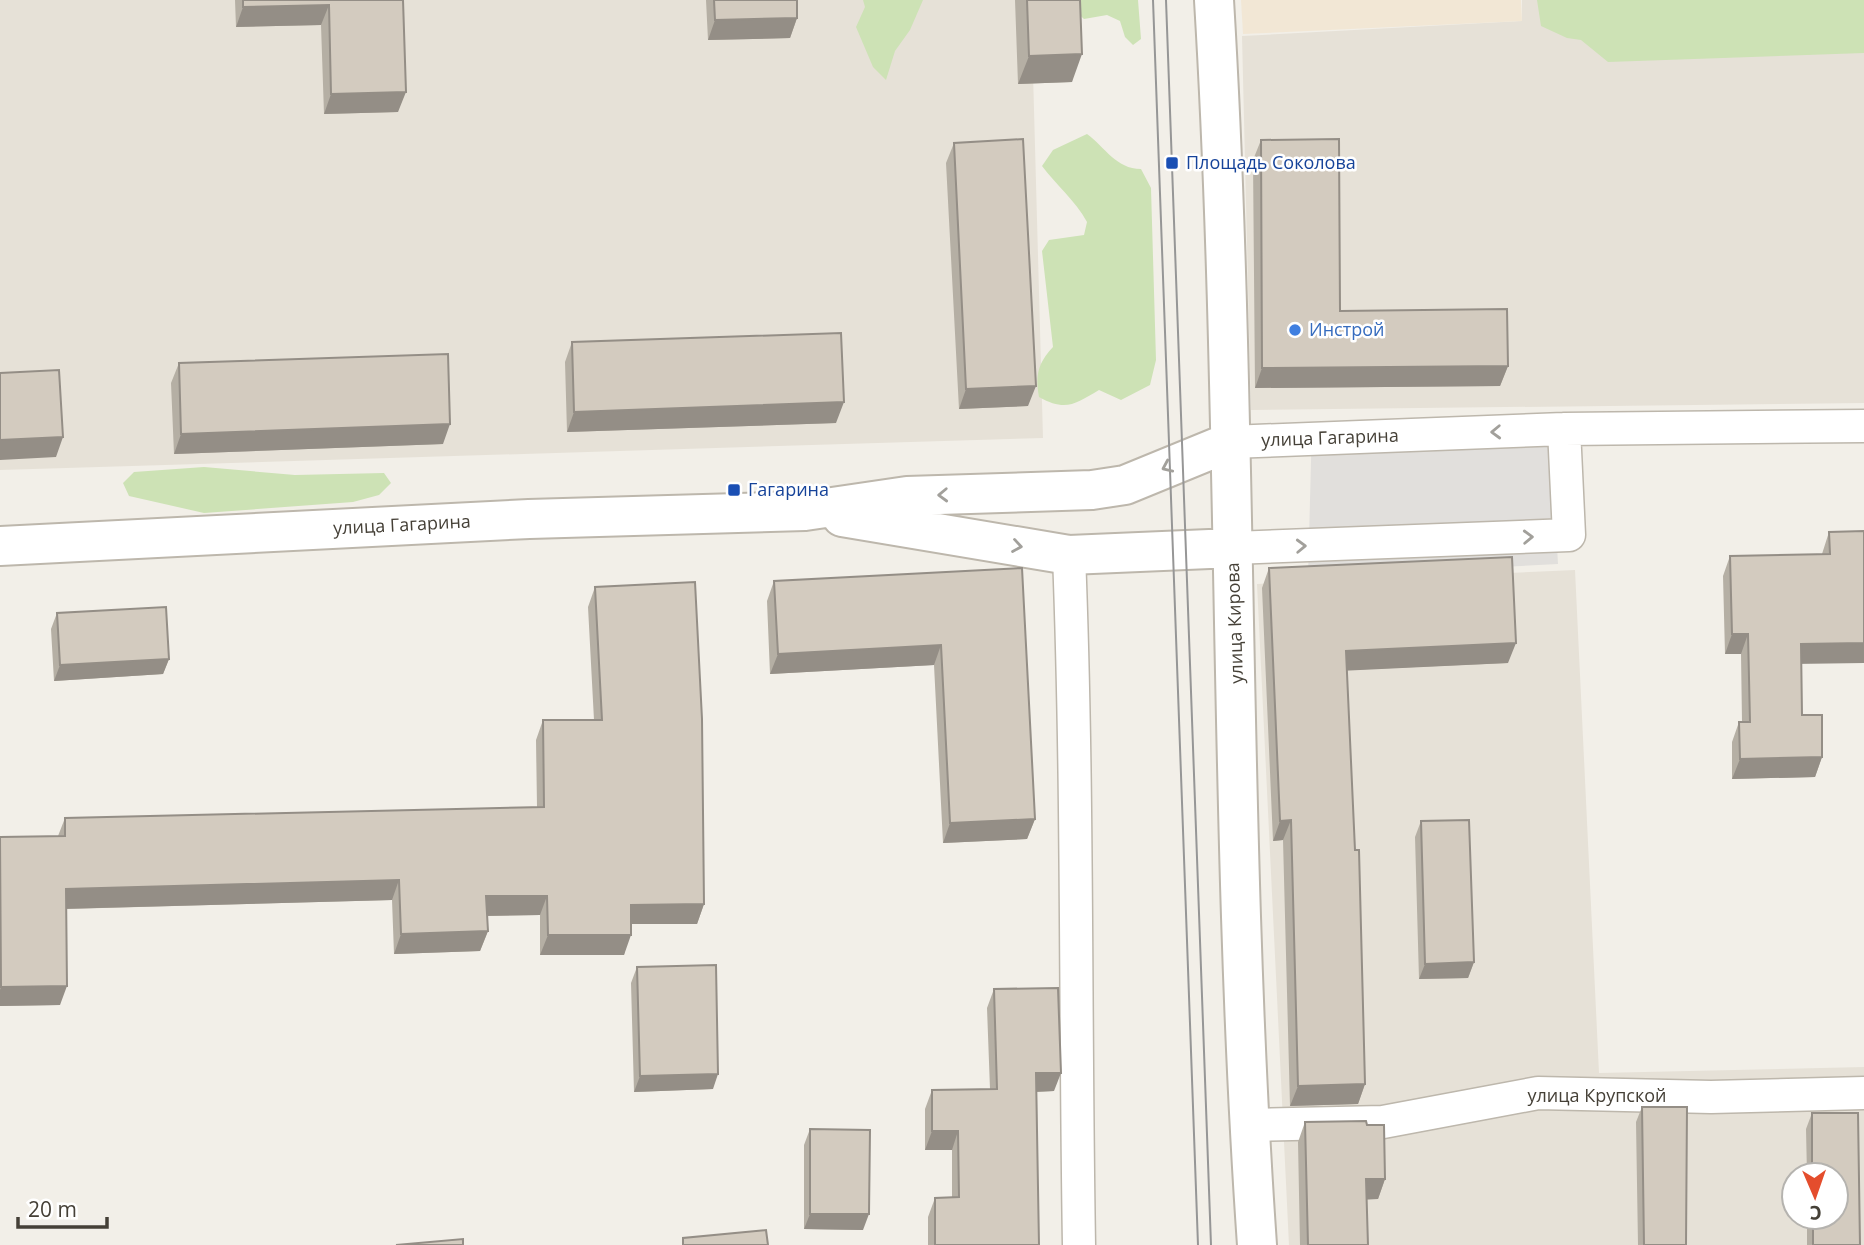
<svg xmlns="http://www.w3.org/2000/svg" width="1864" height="1245" font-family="'Open Sans',sans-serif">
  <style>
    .residential { fill: #e6e1d7; fill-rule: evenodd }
    .commercial { fill: #f2e7d5 }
    .green { fill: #cde2b5 }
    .parking { fill: #e1dfdc }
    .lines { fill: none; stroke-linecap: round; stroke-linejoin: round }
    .minor-casing { stroke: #bdb7ac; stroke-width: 35 }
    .tertiary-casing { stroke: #bdb7ac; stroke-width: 42 }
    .minor { stroke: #fff; stroke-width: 32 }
    .tertiary { stroke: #fff; stroke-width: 38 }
    .tram { stroke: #969696; stroke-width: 2 }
    .wall { fill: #b5afa4 }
    .shaded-wall { fill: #948e86 }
    .building { fill: #d3cbbf; stroke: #948e86; stroke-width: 2 }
    .oneway { stroke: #a2a09b }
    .transit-dot { fill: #1a4fb4; stroke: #fff; stroke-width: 2.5 }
    .shop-dot { fill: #3f7fe0; stroke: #fff; stroke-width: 2.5 }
    .labels { text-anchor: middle; stroke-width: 5; stroke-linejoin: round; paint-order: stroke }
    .transit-label { font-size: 18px; fill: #164399; stroke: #fff; text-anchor: start }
    .shop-label { font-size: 18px; fill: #366cbe; stroke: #fff; text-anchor: start }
    .street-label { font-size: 18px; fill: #454037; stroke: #fff }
  </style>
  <rect width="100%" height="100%" fill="#f2efe8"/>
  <path class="residential" d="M0,0H1031L1043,438L0,470Z
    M1522,0H1864V403L1251,410L1242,36L1522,21Z
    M1575,570L1599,1073L1864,1067V1245H1289L1257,584ZM1794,1175H1836V1217H1794Z"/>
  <path class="commercial" d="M1241,0H1521L1522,21L1243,34Z"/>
  <path class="green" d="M863,0H923L910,30L895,51L886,80L873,67L856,27L865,7Z
    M1077,0H1138L1141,39L1133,45L1125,37L1120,21L1107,15L1084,19L1074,10Z
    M1537,0H1864V53L1608,62L1581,40L1567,38L1541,26Z
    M1087,134C1105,147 1116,169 1141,169L1151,188L1156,360L1150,385L1121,400L1099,390C1075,404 1066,412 1039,397C1035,375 1038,363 1053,347L1042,251L1049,240L1084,235L1087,222C1075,200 1057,186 1042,166L1053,150Z
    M204,467L295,475L384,473L391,483L379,495L353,502L204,513L129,496L123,483L134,472Z"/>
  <path class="parking" d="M1550,418L1558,564L1308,577L1312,424Z"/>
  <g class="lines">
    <defs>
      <path id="minor" d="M1230,442L1564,429L1864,426
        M1233,548L1569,535L1564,429
        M1069,555C1078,785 1075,1015 1079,1245
        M1248,1125L1383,1122L1538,1093L1711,1097L1864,1093"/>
      <path id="tertiary" d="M1214,0C1239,414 1228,831 1257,1245
        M842,517L1069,555L1233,548
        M0,546L529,519L805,511L907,496L1092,490L1125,485L1230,442"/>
    </defs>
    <use href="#minor" class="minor-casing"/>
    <use href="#tertiary" class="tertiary-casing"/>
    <use href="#minor" class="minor"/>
    <use href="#tertiary" class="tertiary"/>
    <path class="tram" d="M1153,0L1198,1245
      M1166,0L1211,1245"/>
  </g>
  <path class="wall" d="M235,0H403L398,112L324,114L321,25L236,27Z
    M706,0H797V18L790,38L708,40Z
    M1015,0H1080L1072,82L1018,84Z
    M1261,140L1340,311L1508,366L1500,386L1255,388L1253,160Z
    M954,143L1028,406L959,409L946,163Z
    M572,342L836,423L567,432L565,362Z
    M179,363L443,444L174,454L171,383Z
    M1864,531L1801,664L1802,715L1822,757L1815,777L1732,779V742L1739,722H1742L1741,654H1725L1723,576L1730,556L1822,554L1829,532Z
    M1022,568L1035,819L1027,839L943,843L934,665L770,674L767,601L774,581Z
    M1269,568L1508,663L1347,670L1365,1084L1358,1104L1290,1106L1283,840L1273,841L1262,588Z
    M595,587L704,904L697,924H631L624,955H540V915L487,916L488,931L480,951L394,954L392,900L66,909L60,1005L0,1006V837L58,836L65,818L537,807L536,740L543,720H594L588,607Z
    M57,613L169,659L163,674L54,681L51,629Z
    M1421,821L1474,962L1468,978L1419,979L1415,837Z
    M637,967L713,1089L634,1092L631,983Z
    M994,989L1054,1091L1037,1092L1038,1245H928V1217L935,1198L952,1197V1150H925V1109L932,1090L990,1089L987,1008Z
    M1642,1107L1686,1245H1638L1636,1122Z
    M1812,1113H1858L1860,1245H1807V1217H1836V1175H1807L1806,1129Z
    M1305,1122L1367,1125L1385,1179L1378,1199H1367L1368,1245H1300L1298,1142Z
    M810,1129L863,1230L804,1229V1145Z"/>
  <path class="shaded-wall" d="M329,5L321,25L236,27L243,7Z
    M797,18L790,38L708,40L715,20Z
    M1082,54L1072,82L1018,84L1029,56Z
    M406,92L398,112L324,114L331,94Z
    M1508,366L1500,386L1255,388L1262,368Z
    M1036,386L1028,406L959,409L966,389Z
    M844,402L836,423L567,432L574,412Z
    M450,424L443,444L174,454L181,434Z
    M63,437L56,457L0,460V440Z
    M1732,634H1748L1741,654H1725Z
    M1516,643L1508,663L1339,671L1346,651Z
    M1864,643V663L1793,664L1801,644Z
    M941,645L934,665L770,674L778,654Z
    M169,659L163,674L54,681L60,665Z
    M1822,757L1815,777L1732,779L1740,759Z
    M1035,819L1027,839L943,843L950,823Z
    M1291,820L1283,840L1273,841L1280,821Z
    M399,880L392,900L59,909L66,889Z
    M486,896H547L540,915L479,916Z
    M704,904L697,924H623L631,905Z
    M488,931L480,951L394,954L401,934Z
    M548,935H631L624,955H540Z
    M1474,962L1468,978L1419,979L1425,964Z
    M67,986L60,1005L0,1006V990L1,987Z
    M1036,1073H1061L1054,1091L1030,1092Z
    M718,1074L713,1089L634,1092L640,1076Z
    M1365,1084L1358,1104L1290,1106L1298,1086Z
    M932,1131H958L952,1150H925Z
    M1366,1179H1385L1378,1199L1359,1200Z
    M810,1214H869L863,1230L804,1229Z"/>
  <path class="building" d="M243,0H403L406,92L331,94L329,5L243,7Z
    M714,0H797V18L715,20Z
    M1027,0H1080L1082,54L1029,56Z
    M1023,139L1036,386L966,389L954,143Z
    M1339,139L1340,311L1507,309L1508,366L1262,368L1261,140Z
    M841,333L844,402L574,412L572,342Z
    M448,354L450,424L181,434L179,363Z
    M59,370L63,437L0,440V373Z
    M1864,531V643L1801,644L1802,715H1822V757L1740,759L1739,722H1750L1748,634H1732L1730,556L1830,554L1829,532Z
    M1512,557L1516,643L1346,651L1355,850H1359L1365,1084L1298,1086L1291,820L1280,821L1269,568Z
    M1022,568L1035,819L950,823L941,645L778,654L774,581Z
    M695,582L702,719L704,904L631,905V935H548L547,896H486L488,931L401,934L399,880L66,889L67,986L1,987L0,837L65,836V818L544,807L543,720H602L595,587Z
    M166,607L169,659L60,665L57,613Z
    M1469,820L1474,962L1425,964L1421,821Z
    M716,965L718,1074L640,1076L637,967Z
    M1058,988L1061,1073H1036L1039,1245H935V1198L959,1197L958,1131H932V1090L997,1089L994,989Z
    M1642,1107H1687L1686,1245H1644Z
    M1812,1113H1858L1860,1245H1813V1217H1836V1175H1812Z
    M1366,1121L1367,1125H1384L1385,1179H1366L1368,1245H1308L1305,1122Z
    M810,1129L870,1130L869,1214H810Z
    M766,1230L768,1245H683V1238Z
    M463,1239V1245H396Z"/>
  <defs><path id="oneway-chevron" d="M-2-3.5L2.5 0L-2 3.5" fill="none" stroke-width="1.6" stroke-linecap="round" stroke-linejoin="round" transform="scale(1.75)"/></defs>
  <g class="oneway">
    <use href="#oneway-chevron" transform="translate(1496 432) rotate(178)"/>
    <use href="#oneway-chevron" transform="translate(1167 467) rotate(156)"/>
    <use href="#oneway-chevron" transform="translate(943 495) rotate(178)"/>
    <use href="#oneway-chevron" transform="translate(1528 537) rotate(-2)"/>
    <use href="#oneway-chevron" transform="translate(1017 546) rotate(9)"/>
    <use href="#oneway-chevron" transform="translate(1301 546) rotate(-2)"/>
  </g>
  <g class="transit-dot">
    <rect x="1165" y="156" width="14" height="14" rx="3.5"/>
    <rect x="727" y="483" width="14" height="14" rx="3.5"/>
  </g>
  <circle class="shop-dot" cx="1295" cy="330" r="7"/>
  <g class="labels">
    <g class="transit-label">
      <text x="1186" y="169">Площадь Соколова</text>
      <text x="748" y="496">Гагарина</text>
    </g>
    <g class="shop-label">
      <text x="1309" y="336">Инстрой</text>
    </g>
    <g class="street-label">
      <text transform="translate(1330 438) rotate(-2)" y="6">улица Гагарина</text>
      <text transform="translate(402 525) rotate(-3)" y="6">улица Гагарина</text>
      <text transform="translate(1235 623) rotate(-92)" y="6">улица Кирова</text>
      <text x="1597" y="1102">улица Крупской</text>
    </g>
  </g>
  <g transform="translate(1815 1196) rotate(178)"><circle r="33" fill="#ffffff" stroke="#b5b3af" stroke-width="2"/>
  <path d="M0-5L12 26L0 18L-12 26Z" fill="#e44d2d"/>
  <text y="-10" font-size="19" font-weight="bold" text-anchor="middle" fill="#454037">С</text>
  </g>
  <path d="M18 1217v10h89v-10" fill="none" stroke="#454037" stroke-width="3.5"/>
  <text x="28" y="1217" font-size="21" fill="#454037" stroke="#ffffff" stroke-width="5" paint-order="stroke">20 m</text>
</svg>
